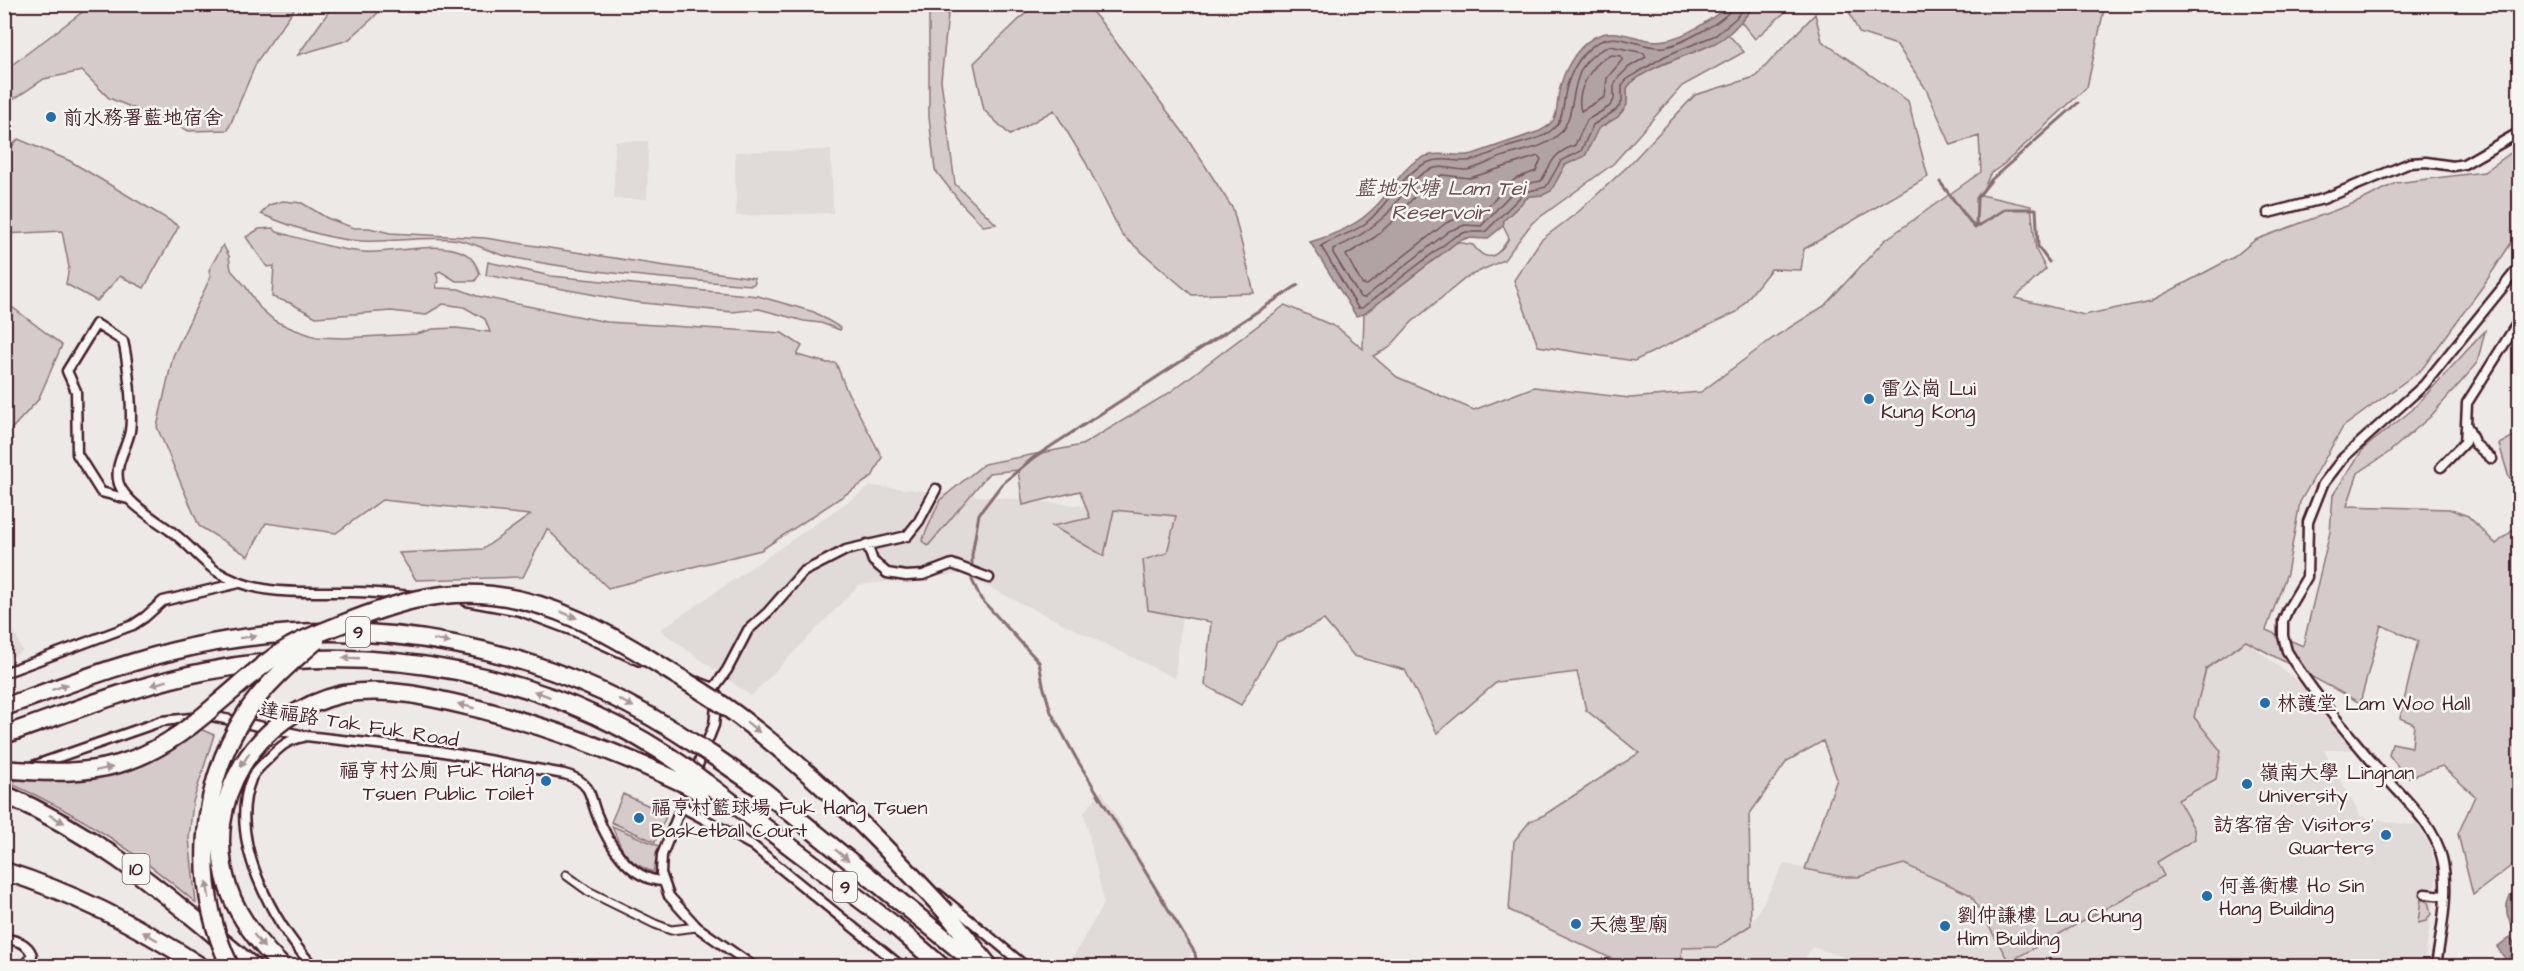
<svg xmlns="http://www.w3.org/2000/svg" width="2524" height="971" font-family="'Architects Daughter','LXGW WenKai TC',sans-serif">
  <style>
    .built { fill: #e0dad8 }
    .green { fill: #d4cbca; stroke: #8f757a; stroke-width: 1.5 }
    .water { fill: #b1a2a3; stroke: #886e73; stroke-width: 1.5 }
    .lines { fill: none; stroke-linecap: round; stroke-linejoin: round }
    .shore { stroke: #73535b; stroke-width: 1.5 }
    .stream { stroke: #886e73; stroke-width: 3 }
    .pedestrian-casing { stroke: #4a1f2b; stroke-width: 11 }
    .minor-casing { stroke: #4a1f2b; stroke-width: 13 }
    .motorway-casing { stroke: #4a1f2b; stroke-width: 21 }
    .pedestrian { stroke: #f6f6f2; stroke-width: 7 }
    .minor { stroke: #f6f6f2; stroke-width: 8 }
    .motorway { stroke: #f6f6f2; stroke-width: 16 }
    .motorway-bridge-casing { stroke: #4a1f2b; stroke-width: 21; stroke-linecap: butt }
    .motorway-bridge { stroke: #f6f6f2; stroke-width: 16 }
    .oneway { fill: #a99598 }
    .poi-dot { fill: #1f6fb2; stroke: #f6f6f2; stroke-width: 2 }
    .labels { text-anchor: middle; stroke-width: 5; stroke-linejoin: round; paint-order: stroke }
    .shield { fill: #f6f6f2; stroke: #7e6067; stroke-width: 1.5 }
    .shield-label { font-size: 18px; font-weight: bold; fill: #4a1f2b }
    .poi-label { font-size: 20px; fill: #4a1f2b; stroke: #f6f6f2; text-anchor: start }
    .street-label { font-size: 20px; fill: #4a1f2b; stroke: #f6f6f2 }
    .water-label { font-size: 21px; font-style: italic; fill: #6e4d55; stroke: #f6f6f2 }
  </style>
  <rect width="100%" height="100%" fill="#ece9e6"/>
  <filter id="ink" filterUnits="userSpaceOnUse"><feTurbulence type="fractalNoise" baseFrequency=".0167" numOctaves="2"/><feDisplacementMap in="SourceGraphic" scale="12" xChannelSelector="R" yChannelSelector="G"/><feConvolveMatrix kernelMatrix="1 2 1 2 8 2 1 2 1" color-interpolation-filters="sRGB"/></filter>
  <g filter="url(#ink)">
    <path class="built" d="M615,141H648L647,199H614Z
      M831,150L833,213L736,216L735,152Z
      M871,486L1193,516L1175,678L961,574L859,585L751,696L660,630Z
      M5,606L22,651L5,661H4Z
      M2246,641L2312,693L2353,750H2324L2361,817L2409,825L2416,823L2429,844L2437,872L2424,966H1873L1812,947L1801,966H1680L1682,948L1717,947L1751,925L1784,864L1843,877H1858L1904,864L1971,895L2009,962L2164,876L2157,862L2195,839L2112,734Z
      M1102,791L1192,950L1188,966H1068L1104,903L1084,812Z"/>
    <path class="green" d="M334,4L385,5L372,19L348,40L298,55Z
      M88,5V4L297,5L257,61L228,130L189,131L109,98L82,71L44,79L5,105V70L85,10Z
      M929,5H949L941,80L955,184L996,224L983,226L960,202L935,170L929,117Z
      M1034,5H1086L1101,22L1188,139L1233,209L1254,293L1192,295L1122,235L1086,163L1054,110L1010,135L984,110L974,63Z
      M1755,5H1793L1755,39L1741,22Z
      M1846,5H2105L2087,87L2004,164L1990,174L1981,195L2031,206L2036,250L2046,269L2015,298L2084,315L2151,301L2234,257L2255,240L2360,201L2396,183L2484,172L2519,147V231L2483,286L2422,369L2343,427L2300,502L2287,573L2266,630L2303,646L2330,532L2333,495L2363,449L2412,410L2485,331L2477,364L2430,417L2388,453L2358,473L2347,506L2449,509L2468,516L2496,544L2519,525V860L2473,895L2458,834L2475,796L2442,766L2407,778L2389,755L2392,743L2412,747L2414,724L2400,718L2418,641L2381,625L2360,703L2246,641L2206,669L2194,717L2221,751L2216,779L2178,800L2194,829L2195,839L2157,862L2164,876L2009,962L1971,895L1904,864L1858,877H1843L1805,869L1837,779L1823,741L1787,761L1749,815L1751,925L1717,947L1682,948L1680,966H1627L1509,910L1514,841L1530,821L1544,815L1639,753L1586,710L1577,672L1497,682L1437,733L1405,670L1354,656L1324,620L1277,642L1241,705L1205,685L1211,622L1148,610L1143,560L1167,553L1176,516L1114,510L1104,556L1052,526L1090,518L1080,491L1023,505L1018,470L989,473L928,546L922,541L940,500L984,464L1082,445L1169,393L1285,305L1338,328L1363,349L1364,314L1457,242L1473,245C1488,266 1499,255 1509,238L1503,226L1504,220L1529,196L1543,195L1557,180L1565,165L1585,156C1590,148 1591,137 1597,130C1613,112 1630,120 1627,88L1631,83C1660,59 1699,56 1728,34L1744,52L1682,86L1613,164L1532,223L1504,260L1467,277L1412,322L1389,348L1373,356L1397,377L1474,410L1534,387L1630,398L1701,392L1773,338L1824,306L1885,240L1981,172L1979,136L1951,145L1926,89L1897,45L1859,33Z
      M1815,14L1822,41L1908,101L1928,177L1804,249L1801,270L1771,269L1737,312L1634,361L1538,346L1514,280L1541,240L1578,212L1628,166L1695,95L1755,77Z
      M18,139L70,161L179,226L144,288L120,276L97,301L66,284L69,267L62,231L5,234V155Z
      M283,201L302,203L327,218L354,228H369L390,233L485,238L659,265L741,276L754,278L755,283L752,285C670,279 586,273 506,256C490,252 475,243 458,240C428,235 392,243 362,241C328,240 292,227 261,214L269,205Z
      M273,228L277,232C306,240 334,249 363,252C393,255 437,239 464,253C473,257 477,266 480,274L475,281H456L440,271L436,273L439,282L436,284L437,288L459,289L477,296L607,322L782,333L802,346L797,355L827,363H836L846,389L882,457L872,477L761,550L608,588L547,529L523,577L416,580L399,553L483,549L530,515L382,500L336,533L266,523L248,556L199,526L157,427L173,356L211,276L209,270L223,245L229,256L231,270L246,287L260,308L275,321L293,329L316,337L344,338L417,334L433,329L456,328L490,332L485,319L464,307L443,304L425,315L391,311L316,317L290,303L272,297L274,266L267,267L246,237L259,229Z
      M488,262L551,276L758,296L814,312L841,328L840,330L821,323L804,321L759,309L732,312L634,302L486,275Z
      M4,301L62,345L38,400L5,436Z
      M2519,433V477L2509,478L2499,444Z
      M200,729L214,735L193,802L189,838L196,903C136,852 81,814 9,783C34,772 51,783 77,780C123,776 162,756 200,729Z
      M623,794L667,814L655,842L611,822Z
      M612,826L659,846L653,872C625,861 623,853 612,826Z
      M2421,899L2428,902L2431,914L2426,921L2418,923Z"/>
    <path class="water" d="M1730,5H1755C1743,19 1731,35 1715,43C1687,57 1656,62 1631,83L1627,88V105L1618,117L1598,129L1585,156L1565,165L1551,191L1543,195L1529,196L1504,220L1503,226L1487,239L1467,238L1457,242L1364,314L1356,316L1310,242C1336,234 1359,225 1378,204C1391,191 1399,173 1414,162C1437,147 1452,159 1473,154L1540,131C1545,128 1551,125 1554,119C1558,111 1557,100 1559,92C1563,72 1575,49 1593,38C1617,23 1641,45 1665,40C1689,36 1712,18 1730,5Z
      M2519,887V930C2502,919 2503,898 2519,887Z
      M2510,937L2519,950L2506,960L2497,947Z"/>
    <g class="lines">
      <path class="shore" d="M1733,4C1732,19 1680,44 1665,47C1644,50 1623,33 1603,40C1584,47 1570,71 1566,90C1563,102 1564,119 1554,128C1542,140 1523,142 1508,147C1496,151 1485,156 1474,160C1458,164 1445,156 1429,162C1402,172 1388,205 1366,223C1352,234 1335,237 1321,246L1358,308H1362L1454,237L1466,232H1485L1525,192L1546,187L1561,161L1581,151L1593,125L1616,110L1622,102V86L1627,79L1665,56L1716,35L1736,18L1747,4
        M1610,46L1644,53L1646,57L1629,67L1617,79L1614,86V100L1609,107L1587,120L1575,145C1552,154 1553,161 1541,181C1509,185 1503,206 1481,226L1465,225L1449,231L1364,298L1360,297L1333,253V249C1353,241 1370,230 1386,215C1401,200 1410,177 1431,169C1444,164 1454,171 1467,170C1479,168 1490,161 1501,157C1521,150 1545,149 1560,133C1582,109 1562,63 1610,46Z
        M1611,55L1621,56L1623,59L1607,78L1605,97L1581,111C1575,92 1592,62 1611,55Z
        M1538,156L1541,159L1536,171L1515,179L1478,216H1463L1446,223L1367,285L1362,284L1346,255L1375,237L1393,221L1428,181L1442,175L1470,178Z"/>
      <path class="stream" d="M1940,182L1975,228L2005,209H2036L2038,247L2049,262
        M1976,226L1977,198L1992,179L2078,103
        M1197,966L1195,953L1076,758L1051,712L1043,685L1039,662L981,599L972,580V555L979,514L1002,484L1033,458L1298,285"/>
      <defs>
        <path id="pedestrian" d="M566,875L588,891L655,924L671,930L697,927"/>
        <path id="minor" d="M2268,213L2323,199L2410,163L2426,162L2453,166L2464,164L2520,132
          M2492,459L2475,444L2466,424L2467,403L2520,319
          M2441,467L2465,442L2466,427
          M128,499L101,492L77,454L76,391L67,371L96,324L123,341C128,360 133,412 130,431C127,448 113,466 119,484C126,503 155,519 172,532C188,543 200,560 216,571C258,598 306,591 353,592C373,592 392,594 412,596
          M867,544L873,561L887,573L906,576L923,575L952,564L989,578
          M466,601L520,611L576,632L640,661
          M4,673L133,625L145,617L163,601L239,583
          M698,682L714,688L717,697L714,725L662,855L661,873L669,896L697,927L753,966
          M714,688L727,670L748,630L768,612L803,572L846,550L907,536L919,521L936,489
          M303,737C287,740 280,747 269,758C263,764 254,771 251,779C227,840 273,922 313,966
          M33,766L162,721L211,716L306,736L438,751L564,774C573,776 581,780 587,788C592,796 593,806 597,815C608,843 629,879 662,881
          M680,806L752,845L901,966
          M938,894L1025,966
          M2425,894L2444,896
          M4,938C17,941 27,942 32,955L26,966
          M2436,966C2441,932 2450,892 2442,858C2434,823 2402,797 2379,770C2347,732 2313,694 2287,651L2283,636V621L2288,609L2307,577L2308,522L2323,484L2343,458L2424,385L2520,266"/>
        <path id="motorway" d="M343,694C390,686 434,698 479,709C552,728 615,751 683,783
          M4,707C66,685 127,661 191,647C369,609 547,644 698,746
          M4,735C71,712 138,684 208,671C373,639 550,671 688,769
          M712,755L764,791L979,966
          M705,782L894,925L941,966
          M4,794C105,838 169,898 252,966
          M4,871C74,893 139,926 200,966
          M946,912L989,966"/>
      </defs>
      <use href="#pedestrian" class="pedestrian-casing"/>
      <use href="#minor" class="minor-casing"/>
      <use href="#motorway" class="motorway-casing"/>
      <use href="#pedestrian" class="pedestrian"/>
      <use href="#minor" class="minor"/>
      <use href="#motorway" class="motorway"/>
      <defs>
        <path id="motorway-bridge" d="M698,746L712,755
          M4,769C99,778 145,768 217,704C241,684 264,662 291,646C307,637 325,631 342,624C392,604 437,589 492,595C554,602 606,632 658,664C688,683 719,700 746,722C819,778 884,845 946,912
          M688,769L705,782
          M683,783L700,792
          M230,966C192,887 198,787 246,713C264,686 291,662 316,641
          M282,966C259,944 238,918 228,887C201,799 255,714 343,694"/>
      </defs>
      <use href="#motorway-bridge" class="motorway-bridge-casing"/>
      <use href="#motorway-bridge" class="motorway-bridge"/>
    </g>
    <defs><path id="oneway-solid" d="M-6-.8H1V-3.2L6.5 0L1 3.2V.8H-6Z" transform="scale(1.5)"/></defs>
    <g class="oneway">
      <use href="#oneway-solid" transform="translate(569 615) rotate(22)"/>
      <use href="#oneway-solid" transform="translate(248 637) rotate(-7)"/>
      <use href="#oneway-solid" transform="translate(442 641) rotate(10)"/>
      <use href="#oneway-solid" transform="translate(351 658) rotate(-178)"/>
      <use href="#oneway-solid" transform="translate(159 683) rotate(164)"/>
      <use href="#oneway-solid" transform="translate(60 687) rotate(-19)"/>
      <use href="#oneway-solid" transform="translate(542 694) rotate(-160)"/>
      <use href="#oneway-solid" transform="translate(626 703) rotate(28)"/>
      <use href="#oneway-solid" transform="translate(466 706) rotate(-165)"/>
      <use href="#oneway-solid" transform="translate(753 727) rotate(39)"/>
      <use href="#oneway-solid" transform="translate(245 760) rotate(122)"/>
      <use href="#oneway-solid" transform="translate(104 769) rotate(-12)"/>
      <use href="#oneway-solid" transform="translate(57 819) rotate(28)"/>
      <use href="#oneway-solid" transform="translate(842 855) rotate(39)"/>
      <use href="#oneway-solid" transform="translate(208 890) rotate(-98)"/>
      <use href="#oneway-solid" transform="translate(150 936) rotate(-150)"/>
      <use href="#oneway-solid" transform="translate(259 941) rotate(52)"/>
    </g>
  </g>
  <g class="poi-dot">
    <circle cx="51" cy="117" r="6"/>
    <circle cx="1869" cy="399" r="6"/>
    <circle cx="2265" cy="703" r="6"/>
    <circle cx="546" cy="781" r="6"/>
    <circle cx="2247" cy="784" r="6"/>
    <circle cx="639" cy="818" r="6"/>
    <circle cx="2386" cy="835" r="6"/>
    <circle cx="2207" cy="896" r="6"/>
    <circle cx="1576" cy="924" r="6"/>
    <circle cx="1945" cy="926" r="6"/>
  </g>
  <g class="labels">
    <g class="shield">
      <rect x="346" y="617" width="24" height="30" rx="4.5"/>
      <rect x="122.5" y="854" width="27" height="30" rx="4.5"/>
      <rect x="833" y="872" width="24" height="30" rx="4.5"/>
    </g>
    <g class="shield-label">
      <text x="358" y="638">9</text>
      <text x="136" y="875">10</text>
      <text x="845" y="893">9</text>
    </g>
    <g class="poi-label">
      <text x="63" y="124">前水務署藍地宿舍</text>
      <text x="1881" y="395">雷公崗 Lui<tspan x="1881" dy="23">Kung Kong</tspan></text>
      <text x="2277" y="710">林護堂 Lam Woo Hall</text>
      <text x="534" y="777" text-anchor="end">福亨村公廁 Fuk Hang<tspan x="534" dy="23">Tsuen Public Toilet</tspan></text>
      <text x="2259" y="779">嶺南大學 Lingnan<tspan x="2259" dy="23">University</tspan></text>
      <text x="651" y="814">福亨村籃球場 Fuk Hang Tsuen<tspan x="651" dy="23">Basketball Court</tspan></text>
      <text x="2374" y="831" text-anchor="end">訪客宿舍 Visitors'<tspan x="2374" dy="23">Quarters</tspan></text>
      <text x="2219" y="892">何善衡樓 Ho Sin<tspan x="2219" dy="23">Hang Building</tspan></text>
      <text x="1957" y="922">劉仲謙樓 Lau Chung<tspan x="1957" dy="23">Him Building</tspan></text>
      <text x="1588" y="931">天德聖廟</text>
    </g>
    <g class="street-label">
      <text transform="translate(359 724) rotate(9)" y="7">達福路 Tak Fuk Road</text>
    </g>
    <g class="water-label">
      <text x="1440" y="195">藍地水塘 Lam Tei<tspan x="1440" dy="24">Reservoir</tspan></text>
    </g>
  </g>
  <rect width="2524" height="971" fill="none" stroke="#f6f6f2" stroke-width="24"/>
  <rect x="12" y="12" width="2500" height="947" fill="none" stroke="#4a1f2b" stroke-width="2" filter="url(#ink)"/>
</svg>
